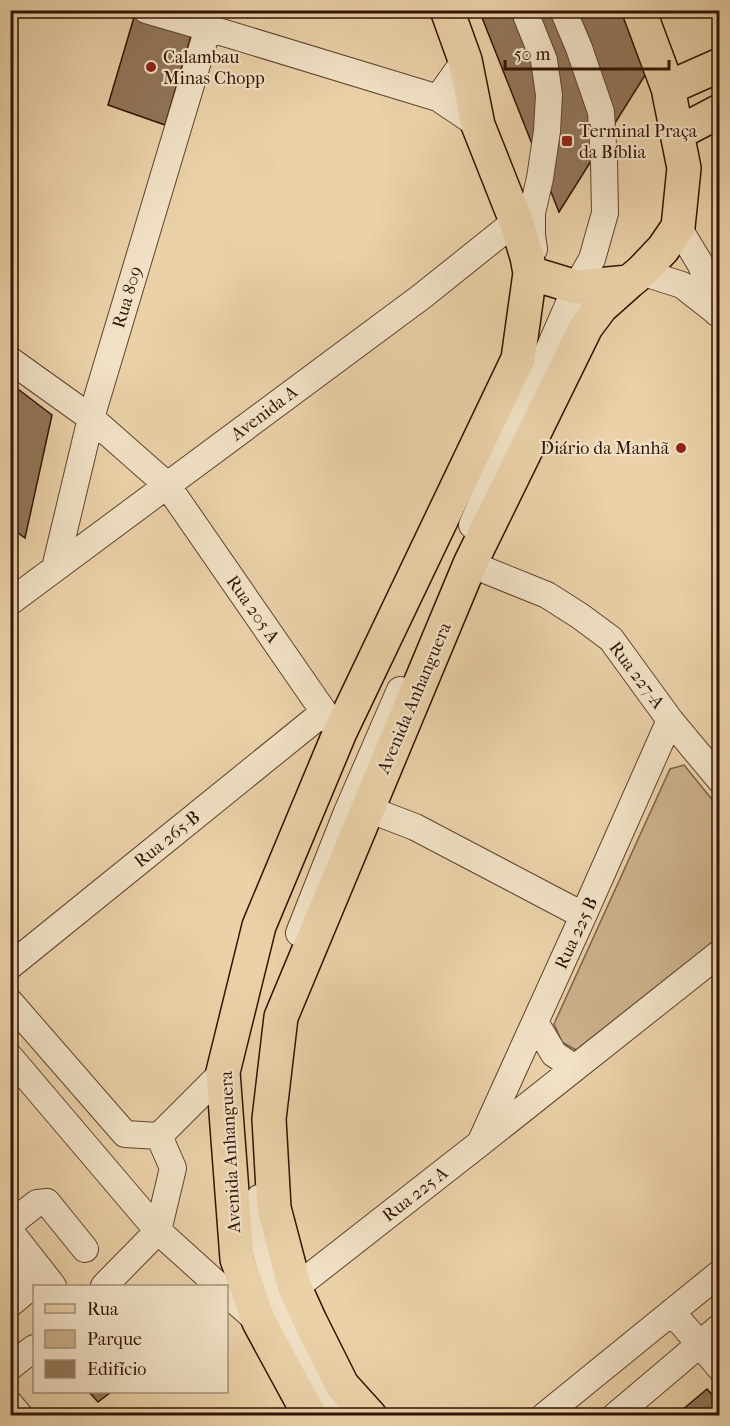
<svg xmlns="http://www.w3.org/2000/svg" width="730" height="1426" font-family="'IM FELL French Canon',serif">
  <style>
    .green { fill: #cbb18c; stroke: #7e6248; stroke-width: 1.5 }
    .building { fill: #917659; stroke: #311304; stroke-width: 1.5 }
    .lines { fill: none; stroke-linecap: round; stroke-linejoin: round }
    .minor-casing { stroke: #5f422d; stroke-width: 28 }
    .major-casing { stroke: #311304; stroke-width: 36 }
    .minor { stroke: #f1e1c6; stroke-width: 26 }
    .major { stroke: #ead1a8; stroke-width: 33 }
    .poi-dot { fill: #8f2418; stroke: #f1e1c6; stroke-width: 2 }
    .labels { text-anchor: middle; stroke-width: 4.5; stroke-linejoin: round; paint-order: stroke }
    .poi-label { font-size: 18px; fill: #311304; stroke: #f1e1c6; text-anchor: start }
    .street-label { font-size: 18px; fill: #311304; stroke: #f1e1c6 }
  </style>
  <rect width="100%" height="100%" fill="#ead1a8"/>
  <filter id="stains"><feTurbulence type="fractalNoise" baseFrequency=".00333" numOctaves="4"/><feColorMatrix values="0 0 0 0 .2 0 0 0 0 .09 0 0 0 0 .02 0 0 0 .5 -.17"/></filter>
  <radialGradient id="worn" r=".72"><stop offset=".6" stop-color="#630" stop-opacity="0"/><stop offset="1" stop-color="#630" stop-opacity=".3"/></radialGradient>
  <path class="green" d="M684,765L719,808V937L576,1050L562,1042L554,1024L670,769Z"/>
  <path class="building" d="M479,10H629L649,69L559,212Z
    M135,14L193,29L165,125L108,105Z
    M10,383L52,415L25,538L10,527Z
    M707,1389L720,1404V1412L715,1416H675Z
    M89,1392H111L98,1402Z"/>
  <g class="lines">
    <defs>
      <path id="minor" d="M146,10L208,28L438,98L478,125
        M524,10L544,60L549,95L547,131L540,178L532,213V235L534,249
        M438,98L465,60
        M678,227L701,265L717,313
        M641,272L682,285L719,314
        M10,360L91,418L167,485L324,712L340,732
        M472,525L576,287L592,259L605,213L604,161L601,112L579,48L563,10
        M470,564L547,595L580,616L611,639L670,720L720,780
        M55,568L91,418L208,28
        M10,602L421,297L516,221
        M368,809L415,827L571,909L584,914
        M299,933L347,812L400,690
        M10,966L324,712
        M10,1002L125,1134L159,1136L223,1072
        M535,1022L554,1054L575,1068
        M10,1057L158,1231L219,1286
        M481,1141L584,914L670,720
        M259,1198L265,1249L281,1306L292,1329L339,1416
        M10,1224L37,1203L47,1202L85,1249
        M10,1231L53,1286
        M158,1231L173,1168L159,1136
        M10,1261L28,1285L27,1290L10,1304
        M104,1286L158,1231
        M226,1293L259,1322L281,1306L295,1288L479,1144L720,953
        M672,1312L720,1368
        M10,1367L34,1348
        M10,1404L20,1416
        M544,1416L720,1273
        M615,1416L720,1327"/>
      <path id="major" d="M668,88L720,65
        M678,133L720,111
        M530,273L576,287L629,282
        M310,1416L259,1322L237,1259L223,1072L259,926L340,732L518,359L530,273L527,257L516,221L478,125L465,60L447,10
        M370,1416L342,1385L310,1321L295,1288L274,1208L269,1119L281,1017L470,564L586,327L601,307L629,282L641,272L663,249L678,227L684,168L668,88L639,10"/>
    </defs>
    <use href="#minor" class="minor-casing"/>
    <use href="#major" class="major-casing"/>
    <use href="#minor" class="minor"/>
    <use href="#major" class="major"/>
  </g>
  <g class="poi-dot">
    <circle cx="151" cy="67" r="6"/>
    <rect x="561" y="135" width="12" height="12" rx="3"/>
    <circle cx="681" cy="448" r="6"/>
  </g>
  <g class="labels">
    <g class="poi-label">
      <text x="163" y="63">Calambau<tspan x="163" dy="21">Minas Chopp</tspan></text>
      <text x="579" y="137">Terminal Praça<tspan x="579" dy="21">da Bíblia</tspan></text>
      <text x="669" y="454" text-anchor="end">Diário da Manhã</text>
    </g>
    <g class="street-label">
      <text transform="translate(127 297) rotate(-73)" y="6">Rua 809</text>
      <text transform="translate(264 413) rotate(-37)" y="6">Avenida A</text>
      <text transform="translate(253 609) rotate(55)" y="6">Rua 205 A</text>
      <text transform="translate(637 675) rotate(53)" y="6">Rua 227-A</text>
      <text transform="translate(414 698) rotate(-67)" y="6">Avenida Anhanguera</text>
      <text transform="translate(167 839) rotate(-39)" y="6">Rua 265-B</text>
      <text transform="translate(576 933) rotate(-65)" y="6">Rua 225 B</text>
      <text transform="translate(230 1152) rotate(-93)" y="6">Avenida Anhanguera</text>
      <text transform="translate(415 1194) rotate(-38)" y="6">Rua 225 A</text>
    </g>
  </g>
  <rect width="730" height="1426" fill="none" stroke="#ead1a8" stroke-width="36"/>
  <rect x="12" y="12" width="706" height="1402" fill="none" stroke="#311304" stroke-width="3"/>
  <rect x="18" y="18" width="694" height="1390" fill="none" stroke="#311304" stroke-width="1.5"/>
  <rect x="33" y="1285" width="195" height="108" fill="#f1e1c6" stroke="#a48f78" stroke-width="1.5"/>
  <rect x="45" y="1304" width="30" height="9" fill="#ead1a8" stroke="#a48f78" stroke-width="1.5"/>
  <text x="87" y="1315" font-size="18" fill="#311304">Rua</text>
  <rect x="45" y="1330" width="30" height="18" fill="#cbb18c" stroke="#a48f78" stroke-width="1.5"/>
  <text x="87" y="1345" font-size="18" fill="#311304">Parque</text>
  <rect x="45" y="1360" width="30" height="18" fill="#917659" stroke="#a48f78" stroke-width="1.5"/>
  <text x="87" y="1375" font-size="18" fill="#311304">Edifício</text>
  <path d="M505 60v9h164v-9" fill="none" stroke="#311304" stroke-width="3"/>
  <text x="514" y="60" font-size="18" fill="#311304" stroke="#f1e1c6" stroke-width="4.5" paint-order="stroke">50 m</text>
  <rect width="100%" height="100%" filter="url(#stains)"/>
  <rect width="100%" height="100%" fill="url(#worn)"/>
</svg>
